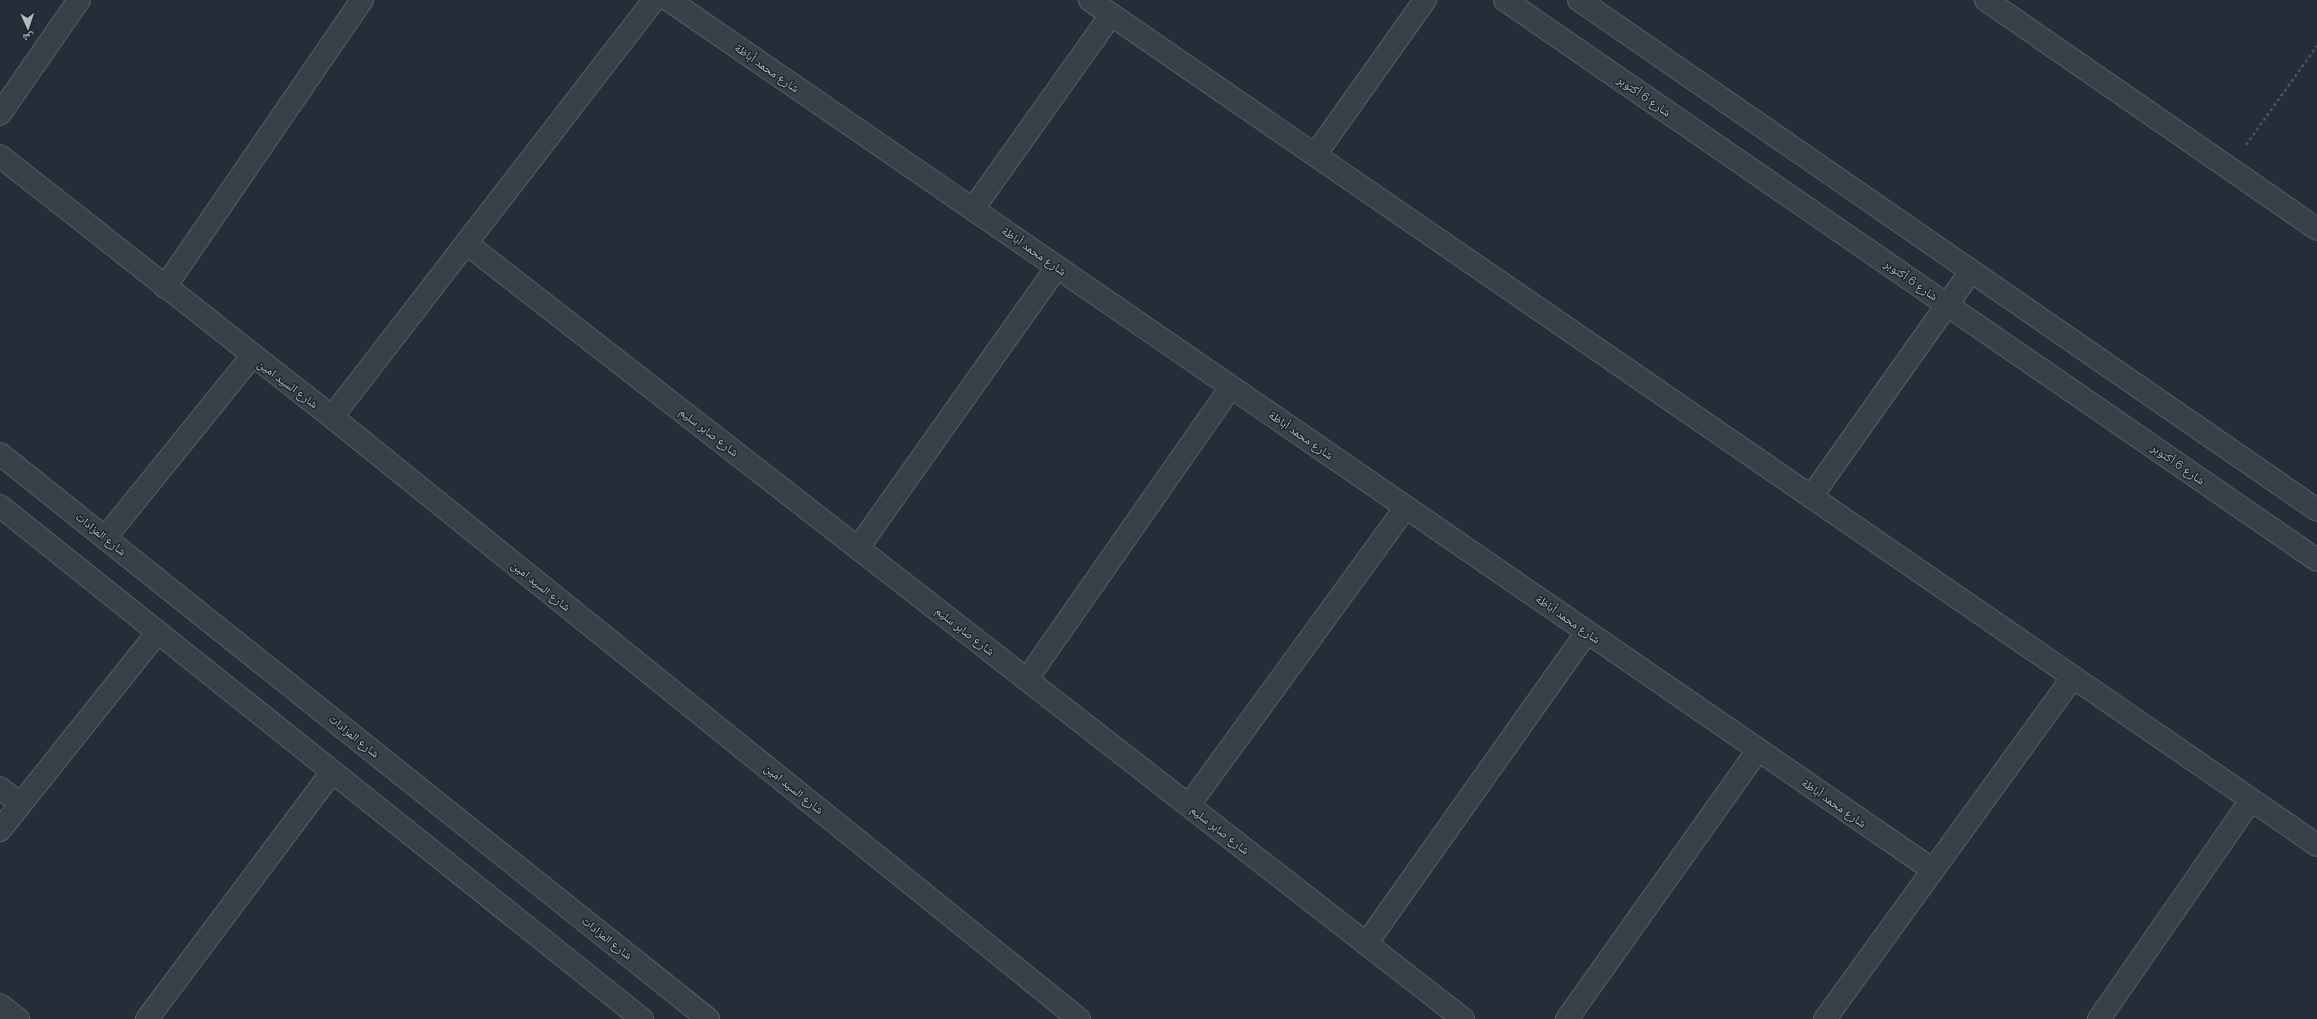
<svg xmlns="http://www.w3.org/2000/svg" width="2317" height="1019" font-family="Raleway,'Noto Naskh Arabic',sans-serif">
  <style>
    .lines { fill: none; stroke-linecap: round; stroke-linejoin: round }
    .minor-casing { stroke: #565e66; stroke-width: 24 }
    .path { stroke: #465758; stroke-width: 2.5; stroke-dasharray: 3 3; stroke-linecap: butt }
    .minor { stroke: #384049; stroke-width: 22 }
    .labels { text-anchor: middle; stroke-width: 3; stroke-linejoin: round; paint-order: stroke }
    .street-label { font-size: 12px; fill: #b3bbc4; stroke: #1d252d }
  </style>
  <rect width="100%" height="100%" fill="#242e38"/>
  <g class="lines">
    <defs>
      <path id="minor" d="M669,0L1933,870
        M1090,0L2317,845
        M1505,0L2317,560
        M1579,0L2317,510
        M1986,0L2317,229
        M0,114L79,0
        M1315,155L1425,0
        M0,156L332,417L1079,1019
        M973,209L1111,15
        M466,243L1463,1019
        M165,287L362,0
        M332,417L654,0
        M0,454L708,1019
        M1811,497L1971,271
        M0,506L642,1019
        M105,538L252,356
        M858,548L1057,267
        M1027,679L1231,387
        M0,788L20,804
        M1189,805L1406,507
        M0,830L158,632
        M1366,944L1587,632
        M0,1005L18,1019
        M147,1019L332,772
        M1567,1019L1758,750
        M1825,1019L2073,677
        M2099,1019L2251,800"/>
    </defs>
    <use href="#minor" class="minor-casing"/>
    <path class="path" d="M2246,145L2317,46"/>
    <use href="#minor" class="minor"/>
  </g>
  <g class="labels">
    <g class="street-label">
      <text transform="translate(767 68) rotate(35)" y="4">شارع محمد أباظة</text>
      <text transform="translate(1644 96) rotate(35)" y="4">شارع 6 أكتوبر</text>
      <text transform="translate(1034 251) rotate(35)" y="4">شارع محمد أباظة</text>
      <text transform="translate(1911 280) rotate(35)" y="4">شارع 6 أكتوبر</text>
      <text transform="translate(288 384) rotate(37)" y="4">شارع السيد امين</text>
      <text transform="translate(709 432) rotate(38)" y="4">شارع صابر سليم</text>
      <text transform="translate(1301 435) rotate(35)" y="4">شارع محمد أباظة</text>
      <text transform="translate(2178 464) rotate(35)" y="4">شارع 6 أكتوبر</text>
      <text transform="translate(101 534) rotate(39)" y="4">شارع المزادات</text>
      <text transform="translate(541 586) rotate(39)" y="4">شارع السيد امين</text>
      <text transform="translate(1568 619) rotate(35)" y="4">شارع محمد أباظة</text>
      <text transform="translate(965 631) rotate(38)" y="4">شارع صابر سليم</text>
      <text transform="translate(354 736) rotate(39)" y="4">شارع المزادات</text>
      <text transform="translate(794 789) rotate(39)" y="4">شارع السيد امين</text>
      <text transform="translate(1834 803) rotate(35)" y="4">شارع محمد أباظة</text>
      <text transform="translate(1220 830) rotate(38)" y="4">شارع صابر سليم</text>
      <text transform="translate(607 938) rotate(39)" y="4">شارع المزادات</text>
    </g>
  </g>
  <g transform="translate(28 28) rotate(177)" stroke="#1d252d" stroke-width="3" paint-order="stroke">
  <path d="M0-3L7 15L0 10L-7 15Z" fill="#b3bbc4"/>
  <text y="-6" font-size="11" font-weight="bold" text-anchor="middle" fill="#b3bbc4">ش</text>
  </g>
</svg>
